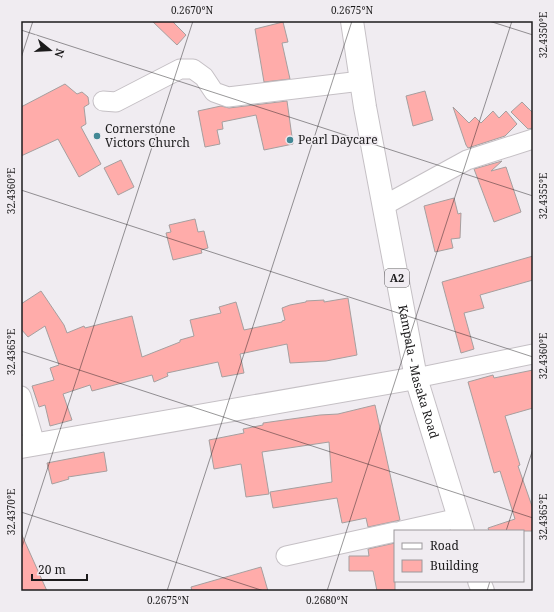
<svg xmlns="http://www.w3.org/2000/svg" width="554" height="612" font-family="'Noto Serif',serif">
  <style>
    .building { fill: #ffacaa; stroke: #a69f9f }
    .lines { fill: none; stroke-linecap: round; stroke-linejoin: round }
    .minor-casing { stroke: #c5c0c5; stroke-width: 21 }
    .tertiary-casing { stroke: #c5c0c5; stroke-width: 24 }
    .primary-casing { stroke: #c5c0c5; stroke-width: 24 }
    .minor { stroke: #fff; stroke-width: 19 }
    .tertiary { stroke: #fff; stroke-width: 22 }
    .primary { stroke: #fff; stroke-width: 22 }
    .ticks { fill: none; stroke: #1c1b1c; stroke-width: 1; stroke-opacity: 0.45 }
    .poi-dot { fill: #438895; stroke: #f0ecf1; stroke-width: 1.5 }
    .labels { text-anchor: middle; stroke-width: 3; stroke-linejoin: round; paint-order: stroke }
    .shield { fill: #f0ecf1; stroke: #5c5a5c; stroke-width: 1 }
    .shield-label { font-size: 11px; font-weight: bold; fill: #1c1b1c }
    .poi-label { font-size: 12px; fill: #1c1b1c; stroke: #f0ecf1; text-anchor: start }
    .street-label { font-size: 12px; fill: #1c1b1c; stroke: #f0ecf1 }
    .neatline { fill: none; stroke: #1c1b1c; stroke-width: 1.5 }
    .ticks-label { font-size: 10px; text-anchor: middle; fill: #1c1b1c }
  </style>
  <rect width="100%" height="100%" fill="#f0ecf1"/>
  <path class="building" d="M152,21H172L186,35L177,45Z
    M283,22L288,42L282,43L290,79L264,82L255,29Z
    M65,84L77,94L82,92L88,97L89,104L84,107L86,124L81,127L101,164L79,177L58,139L21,156V107Z
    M425,91L433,120L413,126L406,96Z
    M287,101L293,144L264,150L256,115L222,122L223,129L217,130L220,144L205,147L198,111L221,106L229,108Z
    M522,102L533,113V128L528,129L511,112Z
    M453,107L469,123L475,117L481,123L493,111L499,118L506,111L517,124L505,136L468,148L466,145Z
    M121,160L134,187L118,195L104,168Z
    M502,161L491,171L506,167L521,212L494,222L474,169Z
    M454,198L458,214L461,213L460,238L451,239L453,248L435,252L424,206Z
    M195,219L198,232L204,231L208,248L201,250L202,253L173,260L166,233L171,232L169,225Z
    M533,256V280L480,295L484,308L464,313L474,349L461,353L442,282Z
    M41,291L64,325L67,333L84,326L85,328L132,316L142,357L180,342V340L194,336L190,320L221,313L219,307L236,302L244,330L282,322V321L285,320L282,308L290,305L306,302V301L324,300V302L348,298L357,355L326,361L290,363L287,344L240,354L244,373L222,377L218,362L167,373L168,376L154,382L152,375L92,391L90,385L63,394L72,420L50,426L45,405L39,407L32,386L54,380L50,368L59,365L45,326L28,337L21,329V304Z
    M533,370V408L505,416L520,465L518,466L533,509V531H489L488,528L515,519L500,471L494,473L468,382L493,375L494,378Z
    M375,405L400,520L396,521L368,527L366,518L342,523L337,498L273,508L270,492L332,482L329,442L262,452L269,494L246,497L241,464L214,469L209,440L244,433L243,429L263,425V423L320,415L338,414Z
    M104,452L107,471L68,477L69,479L52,484L47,463Z
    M21,533L47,591H21Z
    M395,543V591H377L373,571H349V556H369L368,549Z
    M261,567L268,591H192L191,587Z"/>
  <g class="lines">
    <defs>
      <path id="minor" d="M103,101L116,102L180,69H193L204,77L214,92L228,97L361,81
        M383,206L467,160L533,139
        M416,378L533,354
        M21,396L35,444
        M401,531L459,518
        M286,556L395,532"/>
      <path id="tertiary" d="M21,447L416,378"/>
      <g id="primary">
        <path id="s1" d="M352,21L365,107L416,378L463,531"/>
        <path d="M479,581L483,591"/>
      </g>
    </defs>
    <use href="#minor" class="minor-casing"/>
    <use href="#tertiary" class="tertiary-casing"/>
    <use href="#primary" class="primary-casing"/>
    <use href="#minor" class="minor"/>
    <use href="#tertiary" class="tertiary"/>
    <use href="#primary" class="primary"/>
  </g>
  <path class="ticks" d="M489,21L533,35M21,30L533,196M21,58L33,21M21,190L533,357M21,351L533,518M21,512L264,591M506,531L533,449M21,550L193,21M167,591L352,21M327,591L512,21M487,591L490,581"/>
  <g class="poi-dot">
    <circle cx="97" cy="136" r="4"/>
    <circle cx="290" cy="140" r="4"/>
  </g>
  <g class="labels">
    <rect class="shield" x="385" y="269" width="24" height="18" rx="3"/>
    <g class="shield-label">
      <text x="397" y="282">A2</text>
    </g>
    <g class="poi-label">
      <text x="105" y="133">Cornerstone<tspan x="105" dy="14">Victors Church</tspan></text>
      <text x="298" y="144">Pearl Daycare</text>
    </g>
    <g class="street-label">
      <text dy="4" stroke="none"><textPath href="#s1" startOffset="357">Kampala - Masaka Road</textPath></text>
    </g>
  </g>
  <rect width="554" height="612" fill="none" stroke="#f0ecf1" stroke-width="44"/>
  <rect x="394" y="530" width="130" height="52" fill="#f0ecf1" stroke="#9b989c"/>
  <rect x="402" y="543" width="20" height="6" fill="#ffffff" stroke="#9b989c"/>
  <text x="430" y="550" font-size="12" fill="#1c1b1c">Road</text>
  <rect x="402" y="560" width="20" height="12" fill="#ffacaa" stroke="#9b989c"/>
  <text x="430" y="570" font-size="12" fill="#1c1b1c">Building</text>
  <g transform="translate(50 50) rotate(108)" stroke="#f0ecf1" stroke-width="3" paint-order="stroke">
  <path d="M0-3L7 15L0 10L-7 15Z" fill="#1c1b1c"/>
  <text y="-6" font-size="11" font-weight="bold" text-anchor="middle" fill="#1c1b1c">N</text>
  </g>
  <path d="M32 574v6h55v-6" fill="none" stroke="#1c1b1c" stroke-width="2"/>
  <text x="38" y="574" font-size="12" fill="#1c1b1c" stroke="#f0ecf1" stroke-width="3" paint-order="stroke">20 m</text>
  <rect x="22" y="22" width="510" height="568" class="neatline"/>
  <g class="ticks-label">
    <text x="192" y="14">0.2670°N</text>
    <text x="352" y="14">0.2675°N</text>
    <text transform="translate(543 35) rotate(-90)" y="4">32.4350°E</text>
    <text transform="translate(11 191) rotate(-90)" y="4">32.4360°E</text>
    <text transform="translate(543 196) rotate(-90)" y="4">32.4355°E</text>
    <text transform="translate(11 352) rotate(-90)" y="4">32.4365°E</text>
    <text transform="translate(543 356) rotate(-90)" y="4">32.4360°E</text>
    <text transform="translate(11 512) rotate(-90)" y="4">32.4370°E</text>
    <text transform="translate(543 517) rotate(-90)" y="4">32.4365°E</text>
    <text x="168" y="604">0.2675°N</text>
    <text x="327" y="604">0.2680°N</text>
  </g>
</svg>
